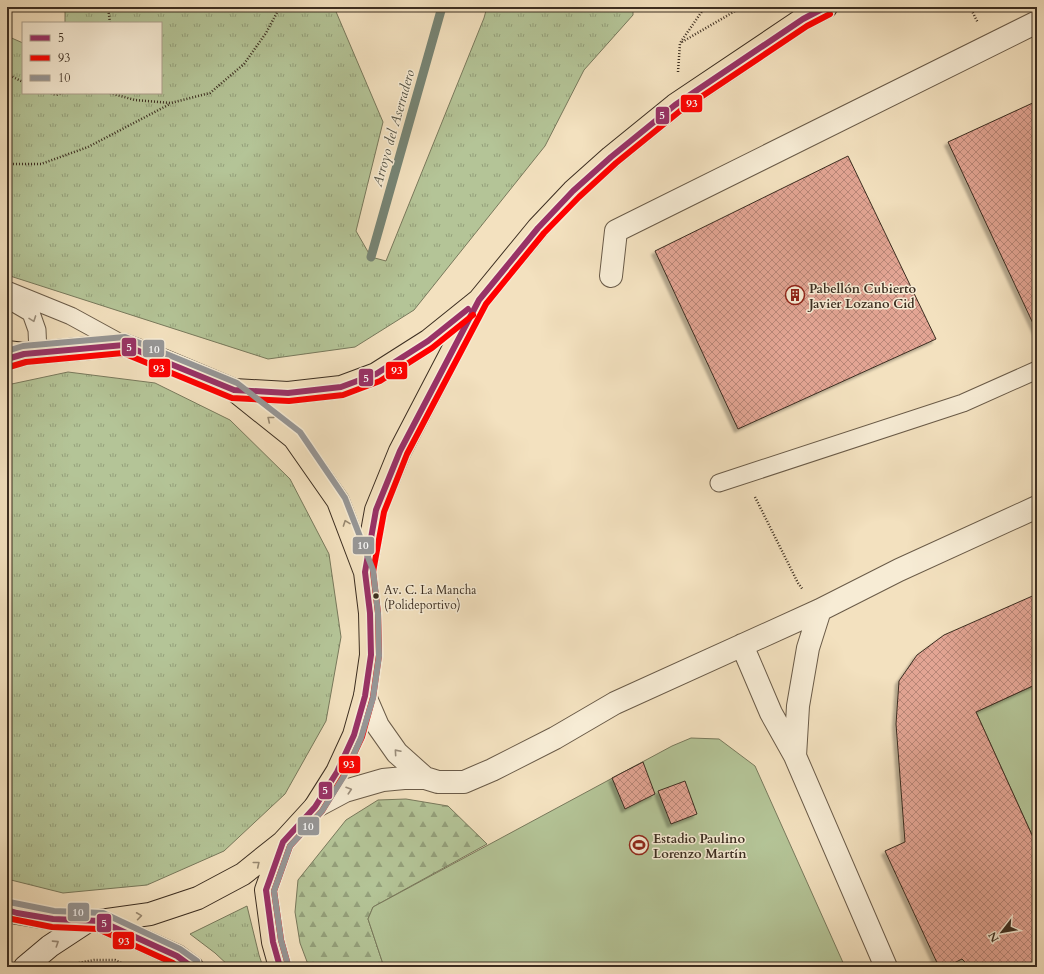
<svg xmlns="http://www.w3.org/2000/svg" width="1044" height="974" font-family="Cardo,serif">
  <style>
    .grass { fill: url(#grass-tufts); stroke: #78795c }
    .forest { fill: url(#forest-firs); stroke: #78795c }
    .garden { fill: #b4c497; stroke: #78795c }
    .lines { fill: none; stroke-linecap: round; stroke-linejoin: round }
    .stream { stroke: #768474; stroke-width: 9 }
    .building { fill: url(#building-cross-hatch); stroke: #3c2e21; filter: url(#shadow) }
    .lane-casing { stroke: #6a5b48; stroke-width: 19 }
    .street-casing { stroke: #6a5b48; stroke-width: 24 }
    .secondary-casing { stroke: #3c2e21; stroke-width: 24 }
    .primary-casing { stroke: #3c2e21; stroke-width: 24 }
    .highway-casing { stroke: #3c2e21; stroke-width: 24 }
    .path { stroke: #3c2e21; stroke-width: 2.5; stroke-dasharray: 1 2; stroke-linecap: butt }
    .lane { stroke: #f7ecd5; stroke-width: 17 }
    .street { stroke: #f7ecd5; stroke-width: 22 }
    .secondary { stroke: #f7ecd5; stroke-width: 22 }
    .primary { stroke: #f3e1bf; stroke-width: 22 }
    .highway { stroke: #f3e1bf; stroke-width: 22 }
    .bus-1-casing { stroke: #f7ecd5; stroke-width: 9 }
    .bus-2-casing { stroke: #f7ecd5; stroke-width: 9 }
    .bus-3-casing { stroke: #f7ecd5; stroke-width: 9 }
    .bus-1 { stroke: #993266; stroke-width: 6 }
    .bus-2 { stroke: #f00; stroke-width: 6 }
    .bus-3 { stroke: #969696; stroke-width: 6 }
    .oneway { stroke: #9a8d7b }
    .oneway2 { stroke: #988870 }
    .bus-dot { fill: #3c2e21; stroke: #f7ecd5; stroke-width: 1.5 }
    .labels { text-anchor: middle; stroke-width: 3; stroke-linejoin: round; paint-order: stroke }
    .bus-label { font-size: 12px; fill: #3c2e21; stroke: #f7ecd5; text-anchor: start }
    .poi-label { font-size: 13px; font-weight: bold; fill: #3c2e21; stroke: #f7ecd5; text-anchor: start }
    .water-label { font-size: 14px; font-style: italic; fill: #545244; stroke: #f7ecd5 }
    .line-badge { stroke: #f7ecd5; stroke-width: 1.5 }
    .badge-label { font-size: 11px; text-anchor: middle; font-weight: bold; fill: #fff }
  </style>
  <defs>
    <pattern id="grass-tufts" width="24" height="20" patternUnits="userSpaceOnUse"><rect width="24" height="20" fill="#b4c497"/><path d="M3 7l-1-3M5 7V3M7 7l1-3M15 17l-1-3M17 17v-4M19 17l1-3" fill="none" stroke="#94a07b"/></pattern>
    <pattern id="forest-firs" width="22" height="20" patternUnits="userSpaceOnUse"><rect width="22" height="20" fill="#b4c497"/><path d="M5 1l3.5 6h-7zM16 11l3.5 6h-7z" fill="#94a07b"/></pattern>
    <pattern id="building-cross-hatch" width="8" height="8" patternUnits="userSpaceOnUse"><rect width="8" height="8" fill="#e3a594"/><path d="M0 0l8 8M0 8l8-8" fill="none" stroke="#b98778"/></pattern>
    <filter id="shadow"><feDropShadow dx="-3.5" dy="3.5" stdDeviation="1" flood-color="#0004"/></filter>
  </defs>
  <rect width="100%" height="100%" fill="#f3e1bf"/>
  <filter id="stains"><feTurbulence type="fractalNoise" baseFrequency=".005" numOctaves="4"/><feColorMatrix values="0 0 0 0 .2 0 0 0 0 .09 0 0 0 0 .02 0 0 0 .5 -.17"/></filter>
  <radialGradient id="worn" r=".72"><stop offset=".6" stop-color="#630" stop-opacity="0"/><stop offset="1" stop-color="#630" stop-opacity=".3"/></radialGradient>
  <path class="grass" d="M65,7H334L383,122L356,231L371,257L386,261L484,18L487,7H633V15L584,70L545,146L414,310L355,347L268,359L7,275V36L23,43V93H161V23H65Z
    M68,372L155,383L230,420L290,479L329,554L341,637L326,721L285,794L224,851L147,885L63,893L7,879V385Z
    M247,906L259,955L263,967H230L215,953L190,934Z"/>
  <path class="forest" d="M406,799L448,806L487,844L373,907L368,919L384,967H309L300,943L295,912L298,880L346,820L378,800Z"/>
  <path class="garden" d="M1037,684V846L976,712Z
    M691,738L719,739L755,766L845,967H384L368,919L373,907L672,746Z"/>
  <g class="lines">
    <path class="stream" d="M371,257L442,7"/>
  </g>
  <path class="building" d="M1037,101V332L948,142Z
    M848,156L936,339L738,429L655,251Z
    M1037,594V684L976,712L1037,846V967H970L962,959L946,967H939L885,851L905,842L896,724L899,681L917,655L944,635Z
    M643,762L655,794L625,809L612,778Z
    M685,781L697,814L671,824L658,791Z"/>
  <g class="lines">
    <defs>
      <path id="lane" d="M7,290L71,316L124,345
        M7,299L31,313L37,330L38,353
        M719,483L963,403L1037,370"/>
      <path id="street" d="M611,276L616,231L1037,22
        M742,645L771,713L795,756L886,967
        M365,696L378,726L397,753L425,778
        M795,756L798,706L808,648L820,610
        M315,807L345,791L383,780L404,778H425L438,782H464L492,770L555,738L615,703L820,610L899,570L1037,507"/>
      <path id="secondary" d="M25,967L50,946L88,921"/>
      <path id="primary" d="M7,359L24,354L124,345L153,356L234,390L294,438L338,501L365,572L370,613L371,655L365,696L354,735L337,772L315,807L283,842L243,874L198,898L150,914L100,921H88L53,919L17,913L7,910
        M234,390L288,393L341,387L376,374L428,341L479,300L538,228L573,191L611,157L675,105L803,19L826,7
        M365,571L376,510L400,451L475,307
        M100,921L177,956L192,967
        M280,967L273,942L266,890L283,843"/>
      <path id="highway" d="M7,352L24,354"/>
    </defs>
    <use href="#lane" class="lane-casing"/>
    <use href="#street" class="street-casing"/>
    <use href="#secondary" class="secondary-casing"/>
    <use href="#primary" class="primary-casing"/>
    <use href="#highway" class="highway-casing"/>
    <path class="path" d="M108,7L110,23
      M970,7L978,23
      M682,42L742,7
      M678,72L680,43L705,7
      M7,74L23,82
      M51,93L56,95L63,93
      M110,93L135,100L171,103L210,93L244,64L266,33L280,7
      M7,164H41L88,147L170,104
      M755,497L798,583L803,590
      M73,964L94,960H115L130,967"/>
    <use href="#lane" class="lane"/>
    <use href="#street" class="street"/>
    <use href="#secondary" class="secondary"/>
    <use href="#primary" class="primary"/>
    <use href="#highway" class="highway"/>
    <defs>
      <path id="bus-1" d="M7,359L24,354L124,345L234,390L288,393L341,387L376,374L428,341L468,309
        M7,910L17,913L53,919L100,921L177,956L192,967
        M280,967L273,942L266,890L283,842L315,807L337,772L354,735L365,696L371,655L370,613L365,572L376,510L400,451L479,300L538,228L573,191L611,157L675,105L803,19L826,7"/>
      <path id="bus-2" d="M9,367L26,362L123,353L232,398L289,401L343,395L380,381L432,348L473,315
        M7,918L52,927L98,929L173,963L178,967
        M288,965L281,940L274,891L290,846L322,811L344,775L362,737L373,697L379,655L378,613L373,572L384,512L407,454L486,304L544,233L579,197L616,163L680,111L807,26L830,14"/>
      <path id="bus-3" d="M7,351L23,346L125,337L237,383L300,432L345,498L373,570L378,613L379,656L373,698L361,738L344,776L322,811L290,846L274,891L281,940L288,965
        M9,902L54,911L103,913L180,949L197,961"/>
    </defs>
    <use href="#bus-1" class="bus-1-casing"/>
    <use href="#bus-2" class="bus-2-casing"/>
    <use href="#bus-3" class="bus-3-casing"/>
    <use href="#bus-1" class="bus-1"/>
    <use href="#bus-2" class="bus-2"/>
    <use href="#bus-3" class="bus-3"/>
  </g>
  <defs><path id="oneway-chevron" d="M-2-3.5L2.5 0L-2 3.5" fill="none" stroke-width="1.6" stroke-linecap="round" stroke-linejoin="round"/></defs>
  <g class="oneway">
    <use href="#oneway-chevron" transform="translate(33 319) rotate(70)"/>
    <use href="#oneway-chevron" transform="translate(397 752) rotate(-131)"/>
    <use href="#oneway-chevron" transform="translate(349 790) rotate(-18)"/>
    <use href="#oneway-chevron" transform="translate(56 943) rotate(-33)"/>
  </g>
  <g class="oneway2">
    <use href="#oneway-chevron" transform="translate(270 419) rotate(-141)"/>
    <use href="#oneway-chevron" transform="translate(346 523) rotate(-110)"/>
    <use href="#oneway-chevron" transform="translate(257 864) rotate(-39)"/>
    <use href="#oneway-chevron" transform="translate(139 916) rotate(-8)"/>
  </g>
  <defs>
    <symbol id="building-ring" viewBox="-11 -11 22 22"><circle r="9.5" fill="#f7ecd5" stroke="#8f2418" stroke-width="1.5"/><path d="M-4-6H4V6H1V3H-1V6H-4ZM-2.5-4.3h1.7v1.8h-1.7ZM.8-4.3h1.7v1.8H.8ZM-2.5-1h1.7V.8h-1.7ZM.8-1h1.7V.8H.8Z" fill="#8f2418"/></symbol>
    <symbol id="stadium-ring" viewBox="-11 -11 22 22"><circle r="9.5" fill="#f7ecd5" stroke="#8f2418" stroke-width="1.5"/><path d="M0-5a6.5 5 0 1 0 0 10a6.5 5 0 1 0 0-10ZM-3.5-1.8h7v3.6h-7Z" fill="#8f2418"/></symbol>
  </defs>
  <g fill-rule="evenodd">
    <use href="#building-ring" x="784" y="284" width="22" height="22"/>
    <use href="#stadium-ring" x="628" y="834" width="22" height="22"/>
  </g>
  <circle class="bus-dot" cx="376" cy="596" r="3.5"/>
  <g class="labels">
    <g class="bus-label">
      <text x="384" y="594">Av. C. La Mancha<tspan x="384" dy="15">(Polideportivo)</tspan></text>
    </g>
    <g class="poi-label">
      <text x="809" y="293">Pabellón Cubierto<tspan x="809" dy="15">Javier Lozano Cid</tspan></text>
      <text x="653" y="843">Estadio Paulino<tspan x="653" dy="15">Lorenzo Martín</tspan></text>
    </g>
    <g class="water-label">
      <text transform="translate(393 128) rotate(-74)" y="5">Arroyo del Aserradero</text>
    </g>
  </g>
  <g class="line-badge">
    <rect x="680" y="94" width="23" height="19" rx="4" fill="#f00"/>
    <rect x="655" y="106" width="15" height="19" rx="4" fill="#993266"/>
    <rect x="121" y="337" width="16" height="20" rx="4" fill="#993266"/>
    <rect x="142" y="339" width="23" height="19" rx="4" fill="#969696"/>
    <rect x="148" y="358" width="23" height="20" rx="4" fill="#f00"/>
    <rect x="385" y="361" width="23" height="19" rx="4" fill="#f00"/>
    <rect x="358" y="368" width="16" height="19" rx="4" fill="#993266"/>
    <rect x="352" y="536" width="23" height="19" rx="4" fill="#969696"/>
    <rect x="338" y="755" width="23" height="19" rx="4" fill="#f00"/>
    <rect x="318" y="781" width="15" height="19" rx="4" fill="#993266"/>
    <rect x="297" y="816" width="23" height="20" rx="4" fill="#969696"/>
    <rect x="67" y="902" width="23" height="20" rx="4" fill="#969696"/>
    <rect x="96" y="913" width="16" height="20" rx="4" fill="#993266"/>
    <rect x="112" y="931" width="23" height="19" rx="4" fill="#f00"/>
  </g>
  <g class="badge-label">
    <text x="692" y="107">93</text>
    <text x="662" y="119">5</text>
    <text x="129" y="351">5</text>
    <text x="154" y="353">10</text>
    <text x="159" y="372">93</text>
    <text x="397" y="374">93</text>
    <text x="366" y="382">5</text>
    <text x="363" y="549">10</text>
    <text x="349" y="768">93</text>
    <text x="325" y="794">5</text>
    <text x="308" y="830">10</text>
    <text x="78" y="916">10</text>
    <text x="104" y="927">5</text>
    <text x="124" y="945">93</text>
  </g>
  <rect width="1044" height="974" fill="none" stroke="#f3e1bf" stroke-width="24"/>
  <rect x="8" y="8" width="1028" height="958" fill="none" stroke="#3c2e21" stroke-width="2"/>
  <rect x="12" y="12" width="1020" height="950" fill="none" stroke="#3c2e21"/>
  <rect x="22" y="22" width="140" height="72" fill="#f7ecd5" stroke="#aca08d"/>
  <rect x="30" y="35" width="20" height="6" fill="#993266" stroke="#aca08d"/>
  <text x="58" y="42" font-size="12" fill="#3c2e21">5</text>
  <rect x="30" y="55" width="20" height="6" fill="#ff0000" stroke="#aca08d"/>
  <text x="58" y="62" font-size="12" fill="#3c2e21">93</text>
  <rect x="30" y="75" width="20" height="6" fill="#969696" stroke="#aca08d"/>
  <text x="58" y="82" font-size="12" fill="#3c2e21">10</text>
  <g transform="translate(1002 932) rotate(239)" stroke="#f7ecd5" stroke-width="3" paint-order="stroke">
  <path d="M0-3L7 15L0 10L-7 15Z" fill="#3c2e21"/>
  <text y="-6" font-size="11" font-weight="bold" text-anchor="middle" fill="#3c2e21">N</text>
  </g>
  <rect width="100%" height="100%" filter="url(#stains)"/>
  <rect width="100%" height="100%" fill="url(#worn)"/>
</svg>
